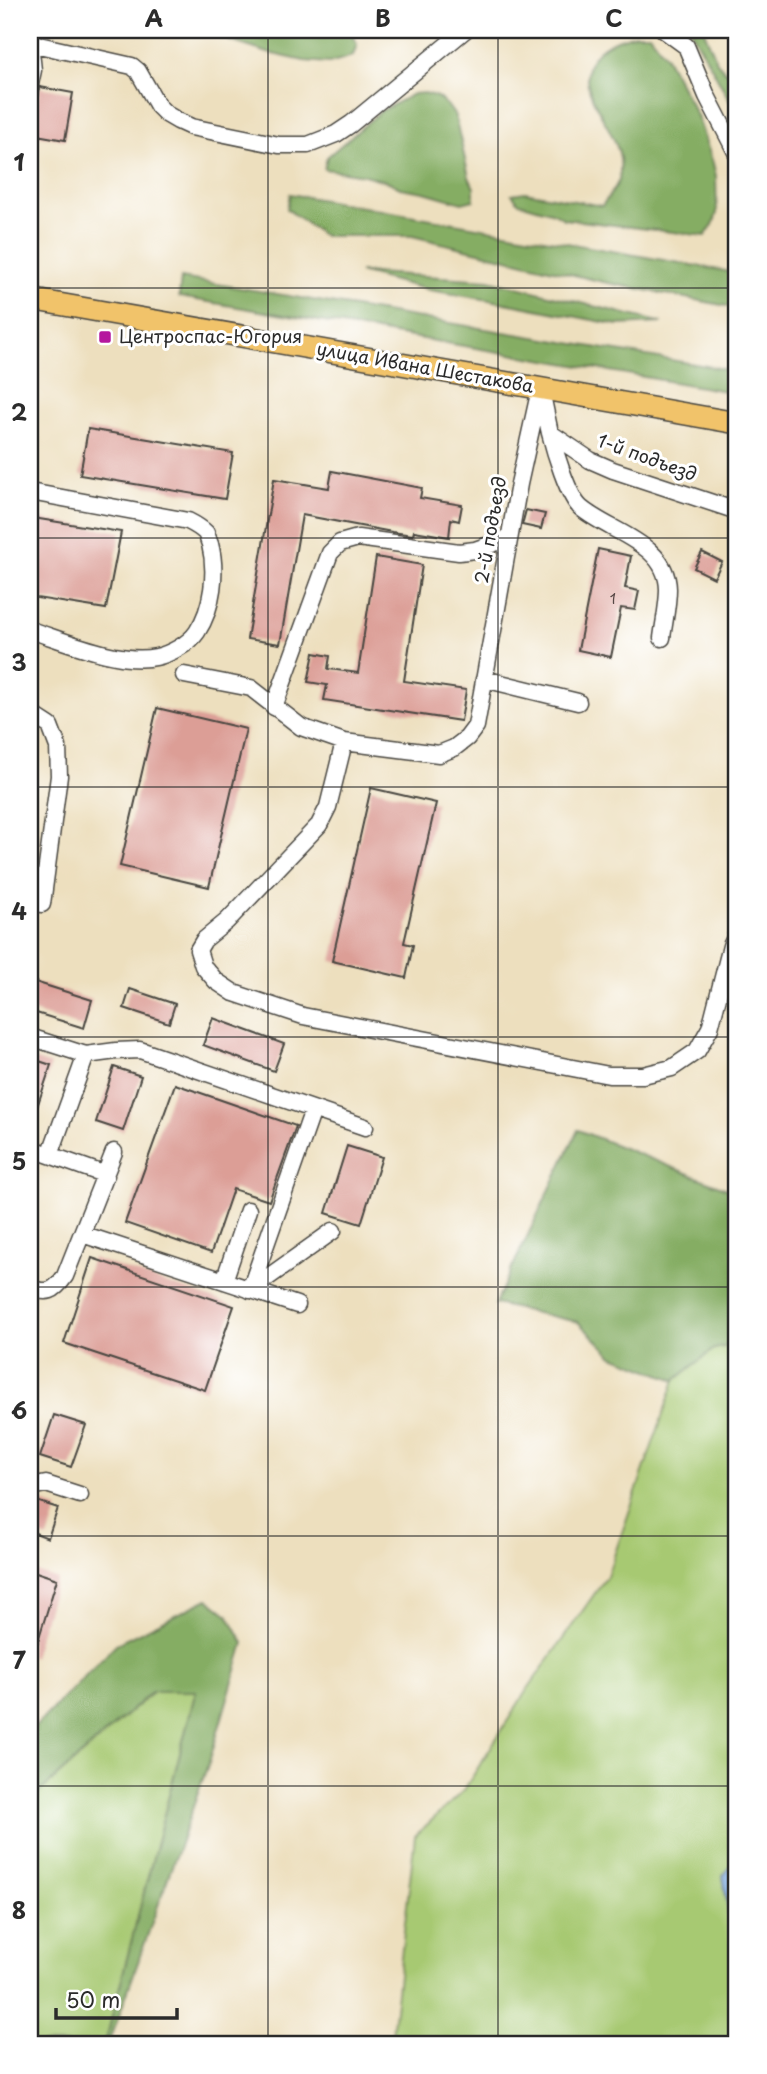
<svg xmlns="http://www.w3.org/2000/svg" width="767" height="2074" font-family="'Playpen Sans',sans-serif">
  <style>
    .green { fill: #a7c972; stroke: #697a4e; stroke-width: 2 }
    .forest { fill: #85ad64; stroke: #586c48; stroke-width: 2 }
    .water { fill: #70a1da; stroke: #4e6682; stroke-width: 2 }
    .building { fill: #dc9e96 }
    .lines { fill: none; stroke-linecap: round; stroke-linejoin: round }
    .minor-casing { stroke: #484641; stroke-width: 19 }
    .major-casing { stroke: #484641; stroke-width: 24 }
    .minor { stroke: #fff; stroke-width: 16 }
    .major { stroke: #f1c36a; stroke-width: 21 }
    .grid { fill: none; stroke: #2b2b2b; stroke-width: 2; stroke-opacity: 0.55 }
    .poi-dot { fill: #b5179e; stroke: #fff; stroke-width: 2.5 }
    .labels { text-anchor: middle; stroke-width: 6; stroke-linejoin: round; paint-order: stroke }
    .number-label { font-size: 14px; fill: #574846 }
    .poi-label { font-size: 18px; fill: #2b2b2b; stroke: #fff; text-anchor: start }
    .street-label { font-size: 18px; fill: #2b2b2b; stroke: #fff }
    .neatline { fill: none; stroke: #2b2b2b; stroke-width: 2.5 }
    .grid-label { font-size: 23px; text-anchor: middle; font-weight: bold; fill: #2b2b2b }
  </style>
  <rect width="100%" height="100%" fill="#fff"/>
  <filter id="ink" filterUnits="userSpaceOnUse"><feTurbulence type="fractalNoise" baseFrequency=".0143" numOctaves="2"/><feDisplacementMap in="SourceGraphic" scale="14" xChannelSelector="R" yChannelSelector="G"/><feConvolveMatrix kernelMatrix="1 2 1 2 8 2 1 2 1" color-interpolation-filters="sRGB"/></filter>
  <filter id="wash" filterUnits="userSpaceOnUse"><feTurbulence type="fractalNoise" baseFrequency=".00686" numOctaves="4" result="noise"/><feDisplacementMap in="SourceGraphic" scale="28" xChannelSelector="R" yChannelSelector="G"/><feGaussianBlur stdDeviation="1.57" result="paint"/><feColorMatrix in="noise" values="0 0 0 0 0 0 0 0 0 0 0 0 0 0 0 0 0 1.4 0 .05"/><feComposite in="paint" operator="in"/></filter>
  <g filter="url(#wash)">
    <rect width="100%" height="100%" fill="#eddfbe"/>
    <path class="green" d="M737,1344V1857L723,1876L729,1916L737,1921V2044H391L415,1836L464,1790L525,1693L607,1576L675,1380L710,1350Z
      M196,1690L105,2044H30V1799L35,1796L154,1691Z"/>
    <path class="forest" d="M196,30H349L357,44L353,56L329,63L304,61L268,53Z
      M691,30H704L717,62L726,72L737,74V114Z
      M635,34H649L665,55L697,116L713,163L716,176L717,213L713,225L705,236L564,219L554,213L519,203L512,194L525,192L602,206C607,198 617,188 619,179C621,168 621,156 617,147C605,112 560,71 610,43C617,39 627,37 635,34Z
      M425,93L437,97L447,105L455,116L469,177L474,188V200L462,203L424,192L400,188L389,182L364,175L324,169L327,157L381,111L413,94Z
      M290,194L737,273V308L603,282L412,236H324L287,209Z
      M359,272L489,280L662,323L618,325L495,301L429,290Z
      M181,278L737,371V393L179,297Z
      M578,1130L737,1193V1344L714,1349L675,1380L613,1356L578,1322L495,1304Z
      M208,1599L228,1615L244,1643L210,1759L109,2044H105L196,1691H153L35,1796L30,1799V1732L116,1644Z"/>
    <path class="water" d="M737,1857V1921L729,1916L723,1876Z"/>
    <g id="blocks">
      <path class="building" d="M40,87L73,93L65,140L31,134Z
        M88,429L233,453L225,499L80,475Z
        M332,471L422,488L420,498L462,505L459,521L451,519L449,537L414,531L413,535L392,532L302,515L280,644L247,639L274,479L329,488Z
        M526,510L545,514L541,529L522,525Z
        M33,518L121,532L106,609L30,597V536Z
        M598,549L631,556L625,588L639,591L635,610L621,608L611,657L578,650Z
        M702,552L722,562L714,578L694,568Z
        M376,557L422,565L404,681L466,690L461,721L324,700L327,685L308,682L314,653L330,656L328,669L358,673Z
        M157,708L246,729L209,887L120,866Z
        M371,788L436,803L404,943L413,945L406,978L332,961Z
        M35,982L92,1000L84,1028L30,1011V997Z
        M130,989L175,1004L169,1023L124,1008Z
        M213,1018L284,1044L274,1071L203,1045Z
        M30,1058L51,1065L32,1122H30Z
        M114,1067L141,1076L123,1131L96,1122Z
        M175,1084L296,1126L269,1201L233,1189L211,1253L125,1223Z
        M347,1146L382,1157L361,1224L326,1213Z
        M92,1258L234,1306L205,1390L64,1343Z
        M54,1415L86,1425L71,1467L40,1457Z
        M30,1499L58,1508L48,1538L30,1531Z
        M30,1570L57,1579L33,1657L30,1656Z"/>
    </g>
  </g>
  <g filter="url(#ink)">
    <use href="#blocks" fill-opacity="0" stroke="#484641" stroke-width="2"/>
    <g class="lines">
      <defs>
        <path id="minor" d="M664,30L686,46L707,96L737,154
          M30,41V43L132,66L138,71L158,106L166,114L178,121L191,127L279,145H308L336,134L351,124L465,30
          M30,84L33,70L30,43
          M542,395L550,433L590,460L613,470L737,511
          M550,433C554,449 568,497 581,508C609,532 667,543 668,589C668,605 664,622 662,638
          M30,492L188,521C194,524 202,529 206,533C207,535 209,542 210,544C217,571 213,608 197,632C189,644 170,654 156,657C121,665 65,641 30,630
          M184,675L251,688L301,727L344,742L439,754L454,748L467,738L476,726L519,484L540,389
          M484,679L578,702
          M274,707L330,553L340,543L358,538L459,552L475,550L509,538
          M30,713L50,726L58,747L59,776L42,904
          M344,742L328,807L319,825L227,921L204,940L198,950L203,966L216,981L234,993L303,1016L609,1075H643L672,1068L697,1051L710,1028L731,946L737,934
          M30,1037L86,1055L116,1051L140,1050L365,1127
          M30,1148L106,1175
          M50,1155L86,1055
          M82,1234L297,1305
          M224,1281L248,1210
          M30,1288C48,1294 54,1292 65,1276L114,1152
          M250,1290L313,1110
          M250,1290L333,1231
          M30,1487L46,1484L80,1495"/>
        <path id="major" d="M30,299L737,423"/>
      </defs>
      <use href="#minor" class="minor-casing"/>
      <use href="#major" class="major-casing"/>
      <use href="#minor" class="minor"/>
      <use href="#major" class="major"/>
    </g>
  </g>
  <path class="grid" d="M268,30V2044M498,30V2044M30,288H737M30,538H737M30,787H737M30,1037H737M30,1287H737M30,1536H737M30,1786H737"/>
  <rect class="poi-dot" x="98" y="330" width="14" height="14" rx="3.5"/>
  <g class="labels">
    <g class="number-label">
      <text x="613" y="604">1</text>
    </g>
    <g class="poi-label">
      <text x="119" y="343">Центроспас-Югория</text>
    </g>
    <g class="street-label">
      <text transform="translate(425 368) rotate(10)" y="6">улица Ивана Шестакова</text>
      <text transform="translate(647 458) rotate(20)" y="6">1-й подъезд</text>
      <text transform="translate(491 530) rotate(-80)" y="6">2-й подъезд</text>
    </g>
  </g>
  <rect width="767" height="2074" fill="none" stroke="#fff" stroke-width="77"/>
  <path d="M56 2008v10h121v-10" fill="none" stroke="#2b2b2b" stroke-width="3.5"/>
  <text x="66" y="2008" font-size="21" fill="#2b2b2b" stroke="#ffffff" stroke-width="5" paint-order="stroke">50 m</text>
  <rect x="38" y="38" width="690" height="1998" class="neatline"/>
  <g class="grid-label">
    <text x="154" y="27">A</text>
    <text x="383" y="27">B</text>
    <text x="614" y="27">C</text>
    <text x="19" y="171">1</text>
    <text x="19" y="421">2</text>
    <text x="19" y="671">3</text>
    <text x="19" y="920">4</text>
    <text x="19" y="1170">5</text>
    <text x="19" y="1419">6</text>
    <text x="19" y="1669">7</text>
    <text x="19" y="1919">8</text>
  </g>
</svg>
